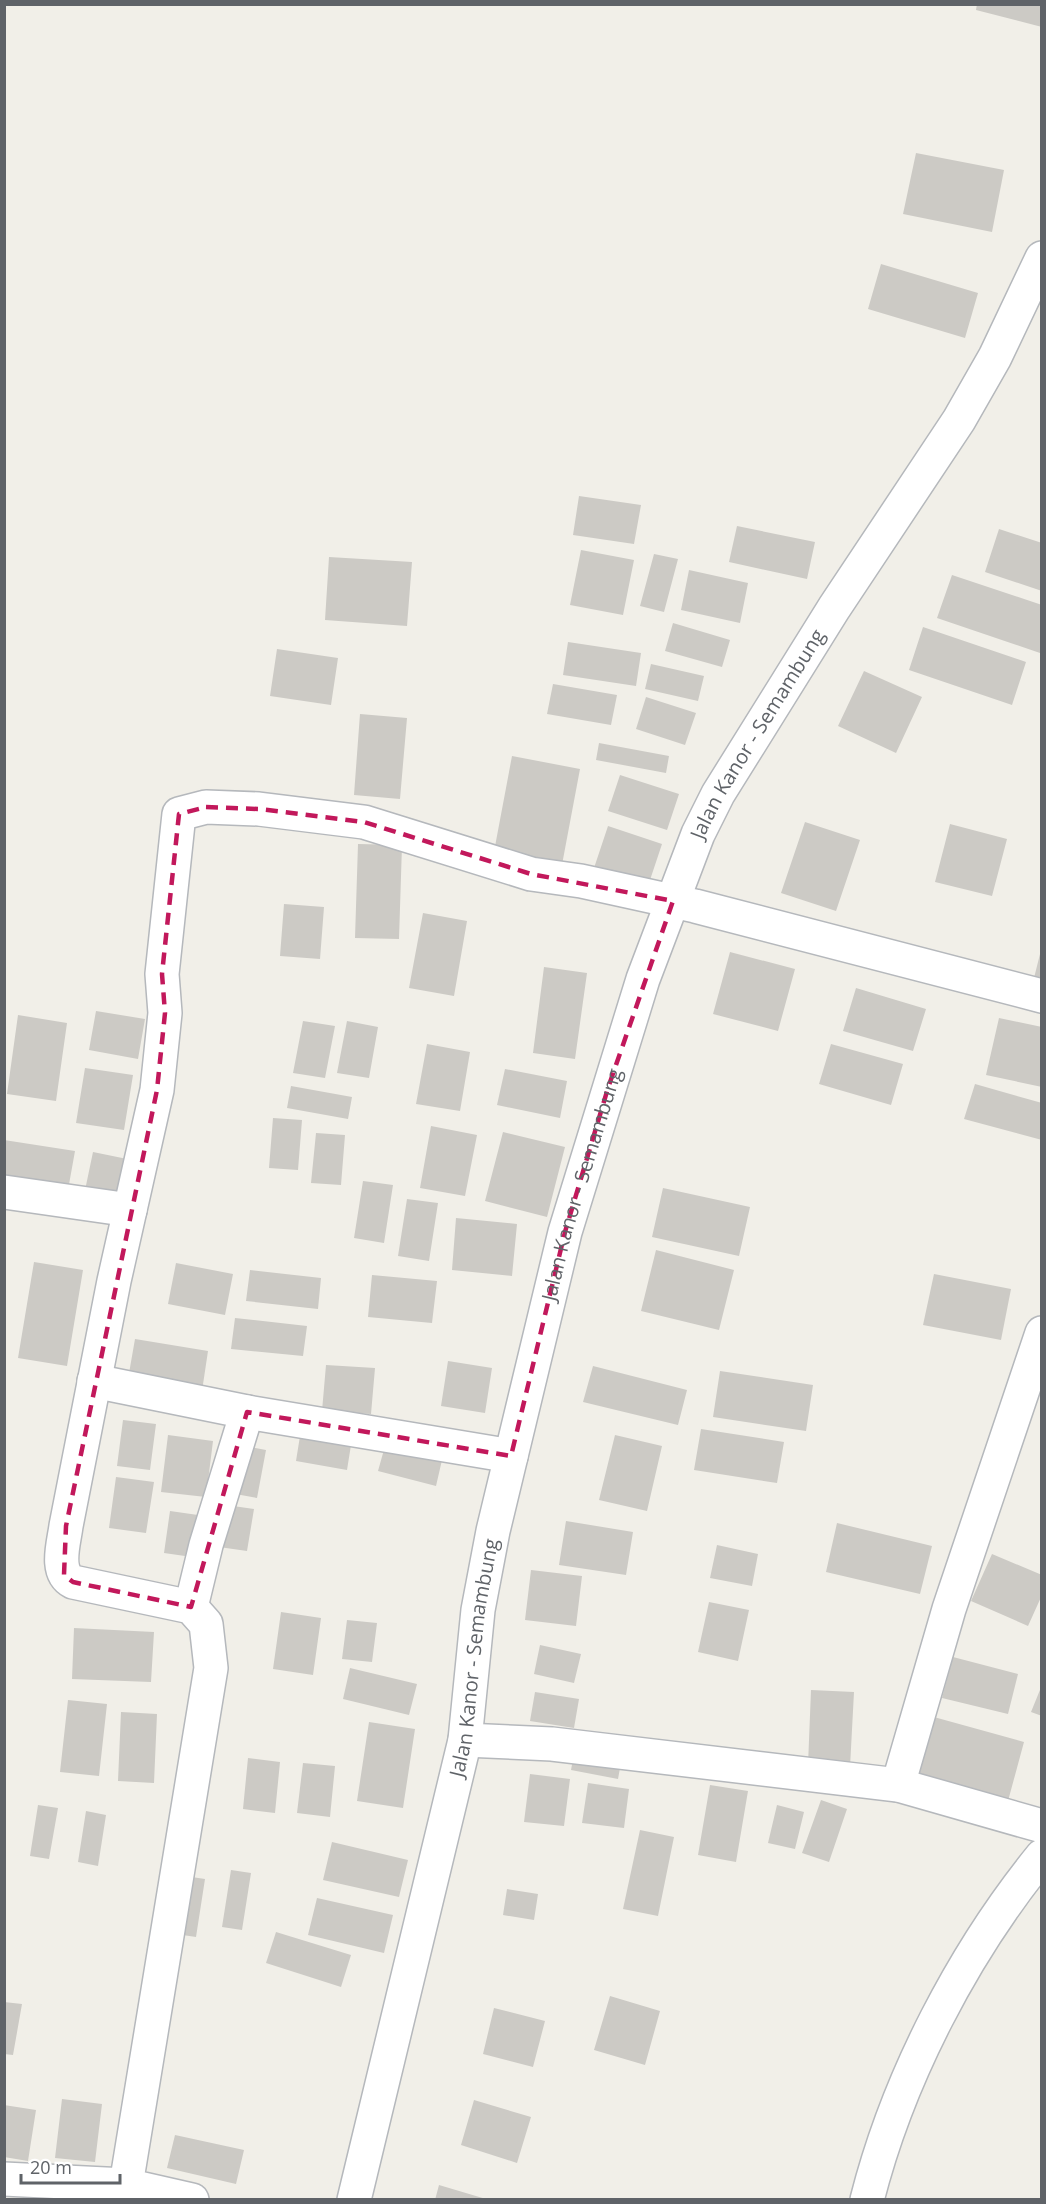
<svg xmlns="http://www.w3.org/2000/svg" width="1046" height="2204" font-family="'Open Sans',sans-serif">
  <style>
    .building { fill: #cccac5 }
    .lines { fill: none; stroke-linecap: round; stroke-linejoin: round }
    .minor-casing { stroke: #b5b8bc; stroke-width: 36 }
    .minor { stroke: #fff; stroke-width: 33 }
    .marked { fill: none; stroke: #c2185b; stroke-width: 4.5; stroke-dasharray: 12 8; stroke-linejoin: round }
    .labels { text-anchor: middle; stroke-width: 4.5; stroke-linejoin: round; paint-order: stroke }
    .street-label { font-size: 20px; fill: #5f6368; stroke: #fff }
  </style>
  <rect width="100%" height="100%" fill="#f1efe8"/>
  <path class="building" d="M977,4H1042V27L976,10Z
    M916,153L1004,170L992,232L903,214Z
    M881,264L978,293L965,338L868,309Z
    M579,496L641,505L634,544L573,535Z
    M737,526L815,542L807,579L729,562Z
    M999,529L1042,543V591L985,572Z
    M581,550L634,560L623,615L570,605Z
    M654,554L678,559L664,612L640,606Z
    M329,557L412,562L407,626L325,620Z
    M689,570L748,583L740,623L681,610Z
    M952,575L1042,605L1040,653L937,618Z
    M673,623L730,640L722,667L665,651Z
    M923,627L1026,662L1012,705L909,670Z
    M568,642L641,653L636,686L563,675Z
    M277,649L338,658L331,705L270,696Z
    M651,664L704,676L698,701L645,689Z
    M864,671L922,697L896,753L838,726Z
    M553,684L617,695L611,725L547,714Z
    M646,697L696,713L685,745L636,729Z
    M360,714L407,718L400,799L354,795Z
    M599,743L669,756L666,773L596,760Z
    M512,756L580,769L561,870L493,857Z
    M620,775L679,794L667,830L608,811Z
    M805,822L860,840L836,911L781,893Z
    M950,824L1007,839L992,896L935,882Z
    M608,826L662,844L644,898L590,880Z
    M358,844L402,845L399,939L355,938Z
    M284,904L324,907L320,959L280,956Z
    M423,913L467,921L454,996L409,988Z
    M1042,946V984L1033,982Z
    M730,952L795,969L778,1031L713,1014Z
    M544,967L587,973L575,1059L533,1053Z
    M856,988L926,1009L913,1051L843,1031Z
    M96,1011L145,1019L138,1059L89,1050Z
    M18,1015L67,1023L56,1101L7,1094Z
    M999,1018L1042,1027V1087L986,1075Z
    M303,1021L335,1026L325,1078L293,1073Z
    M347,1021L378,1027L369,1078L337,1073Z
    M427,1044L470,1052L460,1111L416,1104Z
    M831,1044L903,1064L891,1105L819,1084Z
    M85,1068L133,1075L124,1130L76,1123Z
    M505,1069L567,1081L560,1118L497,1105Z
    M975,1084L1042,1103V1140L964,1119Z
    M291,1086L352,1097L348,1119L287,1108Z
    M273,1118L302,1120L298,1170L269,1168Z
    M431,1126L477,1135L465,1196L420,1188Z
    M503,1132L565,1147L547,1217L485,1201Z
    M316,1133L345,1135L341,1185L311,1183Z
    M4,1140L75,1151L68,1190L4,1181Z
    M93,1152L132,1160L124,1203L84,1195Z
    M363,1181L393,1185L384,1243L354,1238Z
    M663,1188L750,1207L739,1256L652,1237Z
    M407,1199L438,1203L429,1261L398,1256Z
    M456,1218L517,1224L512,1276L452,1270Z
    M656,1250L734,1270L719,1330L641,1311Z
    M34,1262L83,1270L67,1366L18,1358Z
    M176,1263L233,1274L225,1315L168,1304Z
    M250,1270L321,1278L318,1309L246,1301Z
    M934,1274L1011,1289L1001,1340L923,1325Z
    M372,1275L437,1281L432,1323L368,1317Z
    M235,1318L307,1326L303,1356L231,1349Z
    M135,1339L208,1351L202,1391L128,1379Z
    M448,1361L492,1368L485,1413L441,1406Z
    M326,1365L375,1368L371,1414L322,1411Z
    M593,1366L687,1390L678,1425L583,1402Z
    M720,1371L813,1385L806,1431L713,1417Z
    M123,1420L156,1424L150,1470L117,1466Z
    M701,1429L784,1442L777,1483L694,1470Z
    M168,1435L213,1441L206,1497L161,1492Z
    M615,1435L662,1446L647,1511L599,1500Z
    M300,1436L351,1445L347,1470L296,1461Z
    M228,1443L266,1450L257,1498L219,1491Z
    M385,1446L442,1460L436,1486L378,1471Z
    M116,1477L154,1482L146,1533L109,1528Z
    M219,1504L254,1509L247,1551L212,1546Z
    M170,1511L205,1516L199,1558L164,1553Z
    M566,1521L633,1532L626,1575L559,1565Z
    M837,1523L932,1546L920,1594L826,1572Z
    M717,1545L758,1554L752,1586L710,1578Z
    M992,1554L1042,1575V1595L1028,1626L971,1601Z
    M531,1570L582,1576L576,1626L525,1620Z
    M709,1602L749,1610L738,1661L698,1652Z
    M281,1612L321,1618L313,1675L273,1669Z
    M347,1620L377,1623L372,1662L342,1659Z
    M74,1628L154,1632L151,1682L72,1679Z
    M540,1645L581,1654L574,1683L534,1674Z
    M953,1657L1018,1674L1008,1714L942,1698Z
    M350,1668L417,1684L409,1715L343,1699Z
    M1042,1685V1716L1031,1712Z
    M811,1690L854,1692L850,1767L808,1765Z
    M535,1692L579,1699L574,1728L530,1721Z
    M68,1700L107,1704L99,1776L60,1772Z
    M121,1712L157,1714L154,1783L118,1781Z
    M923,1714L1024,1742L1008,1801L907,1772Z
    M369,1722L415,1729L403,1808L357,1801Z
    M575,1749L622,1757L618,1779L571,1770Z
    M248,1758L280,1762L275,1813L243,1809Z
    M303,1763L335,1766L330,1817L297,1813Z
    M530,1774L570,1779L564,1826L524,1822Z
    M588,1783L629,1789L624,1828L582,1823Z
    M710,1785L748,1791L736,1862L698,1855Z
    M821,1800L847,1809L829,1862L802,1853Z
    M38,1805L58,1808L49,1859L30,1856Z
    M777,1805L804,1812L795,1849L768,1843Z
    M86,1811L106,1815L98,1866L78,1862Z
    M640,1830L674,1837L658,1916L623,1909Z
    M332,1842L408,1860L399,1897L323,1880Z
    M231,1870L251,1873L242,1930L222,1927Z
    M185,1876L205,1879L196,1937L176,1934Z
    M507,1889L538,1894L534,1920L503,1915Z
    M317,1898L393,1915L384,1953L308,1935Z
    M276,1932L351,1955L341,1987L266,1963Z
    M610,1996L660,2011L645,2065L594,2050Z
    M4,2002L22,2004L13,2055L4,2054Z
    M494,2008L545,2021L533,2067L483,2054Z
    M62,2099L102,2104L95,2162L55,2158Z
    M474,2100L531,2117L517,2163L461,2145Z
    M4,2105L36,2110L28,2161L4,2157Z
    M175,2135L244,2150L236,2184L167,2168Z
    M439,2185L486,2199V2200H435Z"/>
  <g class="lines">
    <defs>
      <g id="minor">
        <path d="M4,1192L130,1210"/>
        <path d="M94,1381L247,1412"/>
        <path d="M191,1607L206,1545L247,1412L511,1456"/>
        <path d="M465,1740L552,1744L898,1785L1042,1826"/>
        <path d="M898,1785L949,1609L1042,1333"/>
        <path d="M4,2179L126,2185"/>
        <path d="M192,2200L126,2185L211,1668L206,1624L191,1607L73,1582C54,1572 64,1543 66,1526L114,1281L157,1090L165,1013L162,974L179,814L206,807L259,809L364,822L531,874L581,881L695,906L1042,996"/>
        <path id="s1" d="M354,2200L465,1740L478,1610L493,1531L565,1232L643,979L698,834L718,794L834,608L959,420L995,357L1042,258"/>
        <path d="M867,2200C898,2078 963,1953 1042,1856"/>
      </g>
    </defs>
    <use href="#minor" class="minor-casing"/>
    <use href="#minor" class="minor"/>
  </g>
  <path class="marked" d="M206,807L259,809L364,822L531,874L673,901L608,1088L565,1232L511,1456L247,1412L191,1607L73,1582L64,1575L66,1526L157,1090L165,1013L162,974L179,814Z"/>
  <g class="labels">
    <g class="street-label">
      <text dy="7" stroke="none"><textPath href="#s1" startOffset="1528">Jalan Kanor - Semambung</textPath></text>
      <text dy="7" stroke="none"><textPath href="#s1" startOffset="1042">Jalan Kanor - Semambung</textPath></text>
      <text dy="7" stroke="none"><textPath href="#s1" startOffset="556">Jalan Kanor - Semambung</textPath></text>
    </g>
  </g>
  <rect width="1046" height="2204" fill="none" stroke="#5f6368" stroke-width="12"/>
  <path d="M21 2174v9h99v-9" fill="none" stroke="#5f6368" stroke-width="3"/>
  <text x="30" y="2174" font-size="18" fill="#5f6368" stroke="#ffffff" stroke-width="4.5" paint-order="stroke">20 m</text>
</svg>
